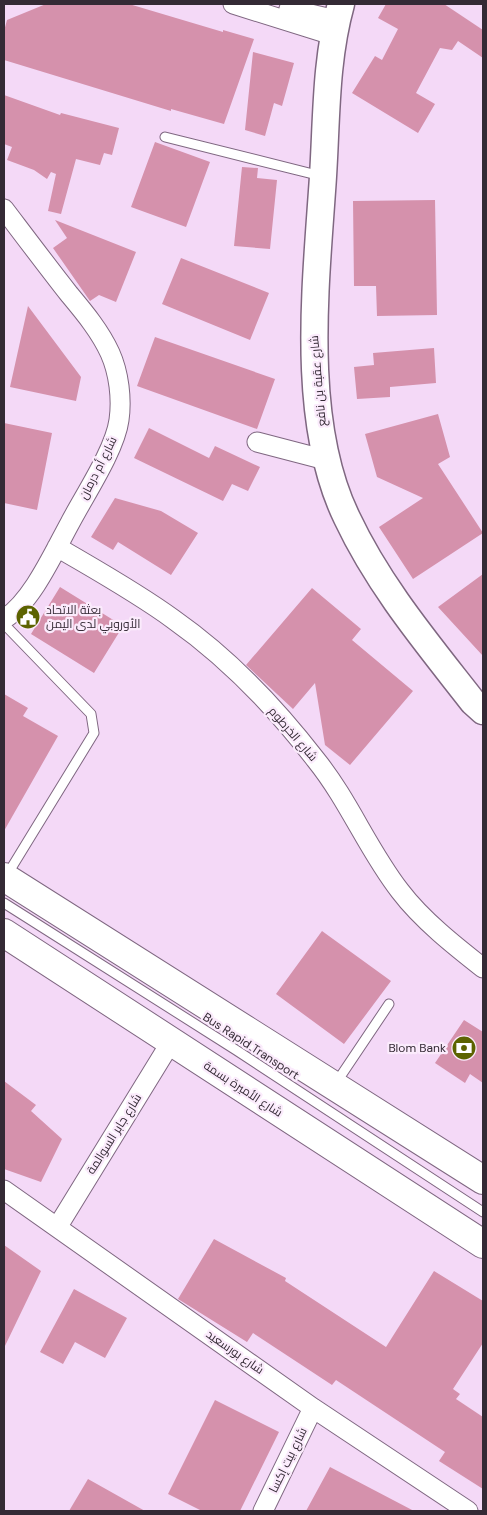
<svg xmlns="http://www.w3.org/2000/svg" width="487" height="1515" font-family="'DM Sans',Cairo,sans-serif">
  <style>
    .building { fill: #d591ac }
    .lines { fill: none; stroke-linecap: round; stroke-linejoin: round }
    .lane-casing { stroke: #7f6781; stroke-width: 11 }
    .street-casing { stroke: #7f6781; stroke-width: 21 }
    .secondary-casing { stroke: #7f6781; stroke-width: 29 }
    .primary-casing { stroke: #7f6781; stroke-width: 30 }
    .lane { stroke: #fff; stroke-width: 9 }
    .street { stroke: #fff; stroke-width: 19 }
    .secondary { stroke: #fff; stroke-width: 26 }
    .primary { stroke: #fff; stroke-width: 28 }
    .labels { text-anchor: middle; stroke-width: 4.5; stroke-linejoin: round; paint-order: stroke }
    .street-label { font-size: 12px; fill: #342a35; stroke: #fbebfc }
    .poi-label { font-size: 12px; fill: #342a35; stroke: #fbebfc; text-anchor: start }
  </style>
  <rect width="100%" height="100%" fill="#f4d9f7"/>
  <path class="building" d="M46,4H129L223,32V30L254,39L224,124L171,109V111L4,60V31L7,20Z
    M386,4H444L483,30V58L458,41L452,50L440,48L416,93L435,104L418,133L352,93L375,56L382,60L398,29L378,18Z
    M253,52L294,63L282,106L274,103L265,136L245,130Z
    M4,95L60,115L61,113L119,128L112,155L104,153L100,165L76,159L61,214L48,211L56,174L51,172L47,179L34,170L7,160L12,147L4,144Z
    M155,142L210,162L186,227L131,207Z
    M242,167L258,168L257,178L277,180L270,249L234,246Z
    M435,200L437,315L377,316L376,286H354L353,201Z
    M55,220L136,252L116,302L99,295L90,301L53,248L67,238Z
    M181,258L269,293L250,340L162,304Z
    M28,306L81,377L76,401L10,387Z
    M155,337L275,379L257,429L137,386Z
    M434,348L436,383L390,387V397L357,399L354,367L374,365L373,353Z
    M438,414L450,457L438,464L483,533L413,579L379,527L423,498L377,477L365,434Z
    M4,423L52,433L37,510L4,503Z
    M149,428L209,458L215,446L260,467L248,491L232,484L223,501L134,458Z
    M115,498L161,511L198,533L171,575L118,542L113,550L91,537Z
    M483,574V656L438,607Z
    M60,587L123,626L94,673L31,634Z
    M312,588L361,629L352,640L413,691L350,765L325,745L315,683L293,709L246,665Z
    M4,694L28,708L23,716L58,736L4,831Z
    M322,931L391,981L344,1044L276,994Z
    M464,1020L483,1032V1083L470,1074L465,1083L435,1063Z
    M4,1081L36,1105L31,1111L62,1139L41,1182L4,1169Z
    M214,1239L286,1278L285,1281L386,1347L434,1271L483,1301V1343L453,1389L460,1394L456,1399L483,1417V1489L439,1461L445,1452L336,1380L332,1385L253,1333L247,1342L178,1299Z
    M4,1245L41,1271L4,1348Z
    M74,1289L127,1318L105,1358L75,1342L63,1364L40,1352Z
    M215,1400L279,1432L240,1511H202L168,1494Z
    M330,1467L414,1511H306Z
    M88,1479L145,1511H69Z"/>
  <g class="lines">
    <defs>
      <path id="lane" d="M165,137L321,176
        M4,624L91,714L94,733L7,875
        M4,903L236,1050L483,1212
        M336,1083L389,1004"/>
      <path id="street" d="M233,4L332,35
        M289,9L336,20
        M4,209C26,238 47,266 69,294C84,312 100,331 110,353C119,373 122,399 119,420C115,450 84,496 70,523C54,552 32,602 4,619
        M257,442L326,460
        M57,547C96,570 136,592 173,619C227,657 276,708 316,760C349,801 368,850 400,891C422,920 455,946 483,968
        M4,1190L313,1408L468,1511
        M58,1226L171,1042
        M263,1511L313,1408"/>
      <path id="secondary" d="M341,4C324,65 327,128 322,191C315,292 301,424 347,518C379,586 427,643 473,702L483,711"/>
      <path id="primary" d="M4,877L483,1180
        M4,933L483,1244"/>
    </defs>
    <use href="#lane" class="lane-casing"/>
    <use href="#street" class="street-casing"/>
    <use href="#secondary" class="secondary-casing"/>
    <use href="#primary" class="primary-casing"/>
    <use href="#lane" class="lane"/>
    <use href="#street" class="street"/>
    <use href="#secondary" class="secondary"/>
    <use href="#primary" class="primary"/>
  </g>
  <defs>
    <symbol id="civic-disc" viewBox="-11 -11 22 22"><circle r="9.5" fill="#5c6300" stroke="#fbebfc"/><path d="M-.6-6.5H3V-4.5H.6V-3L4-1V1h2V6H-6V1h2V-1L-.6-3ZM-1.2 2.5V6h2.4V2.5Z" fill="#fff"/></symbol>
    <symbol id="bank-disc" viewBox="-11 -11 22 22"><circle r="9.5" fill="#5c6300" stroke="#fbebfc"/><path d="M-6-4H6V4H-6ZM0-2.3a2.3 2.3 0 1 0 0 4.6a2.3 2.3 0 1 0 0-4.6Z" fill="#fff"/></symbol>
  </defs>
  <g fill-rule="evenodd">
    <use href="#civic-disc" x="14" y="603" width="28" height="28"/>
    <use href="#bank-disc" x="450" y="1034" width="28" height="28"/>
  </g>
  <g class="labels">
    <g class="street-label">
      <text transform="translate(318 381) rotate(-95)" y="4">شارع عقبة بن نافع</text>
      <text transform="translate(98 468) rotate(-63)" y="4">شارع أم درمان</text>
      <text transform="translate(293 734) rotate(49)" y="4">شارع الخرطوم</text>
      <text transform="translate(251 1046) rotate(33)" y="4">Bus Rapid Transport</text>
      <text transform="translate(243 1089) rotate(33)" y="4">شارع الأميرة بسمة</text>
      <text transform="translate(114 1134) rotate(-58)" y="4">شارع جابر السوالمة</text>
      <text transform="translate(235 1352) rotate(35)" y="4">شارع بورسعيد</text>
      <text transform="translate(288 1460) rotate(-64)" y="4">شارع بيت إكسا</text>
    </g>
    <g class="poi-label">
      <text x="46" y="614">بعثة الاتحاد<tspan x="46" dy="14">الأوروبي لدى اليمن</tspan></text>
      <text x="446" y="1052" text-anchor="end">Blom Bank</text>
    </g>
  </g>
  <rect width="487" height="1515" fill="none" stroke="#342a35" stroke-width="10"/>
</svg>
